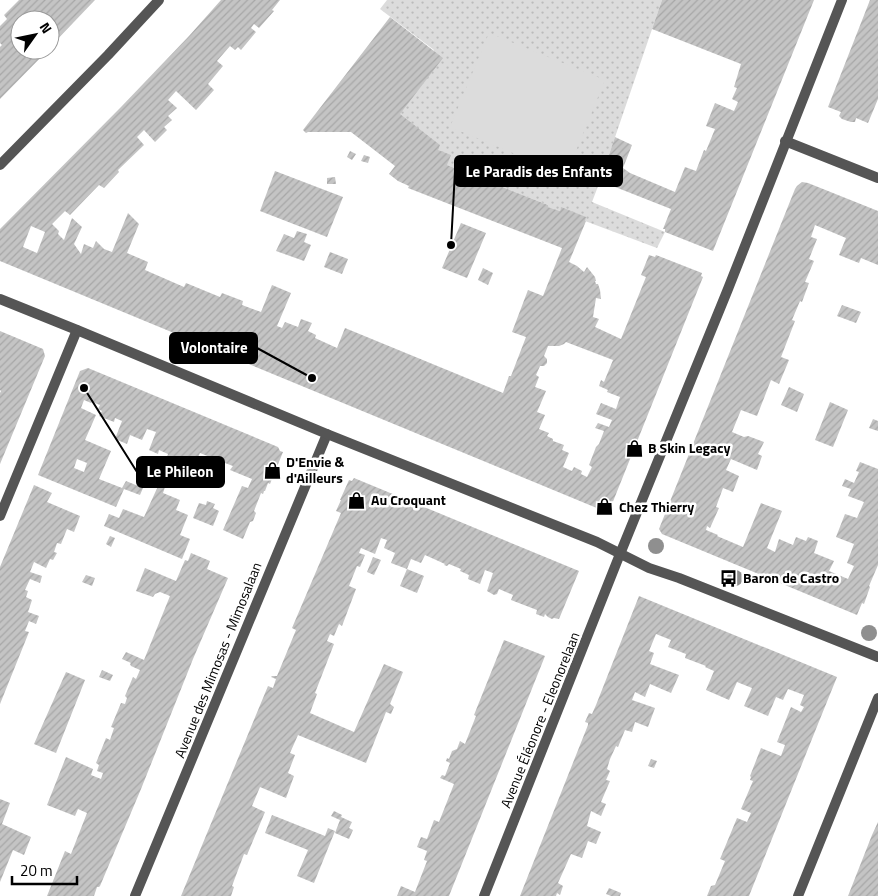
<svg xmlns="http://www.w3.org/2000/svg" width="878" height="896" font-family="'Titillium Web',sans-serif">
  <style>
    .park { fill: url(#park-dots) }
    .pitch { fill: #dcdcdc }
    .building { fill: url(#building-hatch); fill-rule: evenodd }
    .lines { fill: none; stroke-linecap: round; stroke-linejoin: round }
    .minor { stroke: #555; stroke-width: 10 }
    .tertiary { stroke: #555; stroke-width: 10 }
    .tree { fill: #8f8f8f }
    .labels { text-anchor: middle; stroke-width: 5; stroke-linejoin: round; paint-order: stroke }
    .poi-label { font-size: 14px; font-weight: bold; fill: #000; stroke: #fff; text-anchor: start }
    .street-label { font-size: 14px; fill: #000; stroke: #fff }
    .leader { fill: none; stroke: #000; stroke-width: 2 }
    .callout-dot { fill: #000; stroke: #fff; stroke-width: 2 }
    .callout { fill: #000; stroke: #000; stroke-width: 2 }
    .callout-label { font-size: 15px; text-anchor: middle; font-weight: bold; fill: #fff }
  </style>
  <defs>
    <pattern id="park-dots" width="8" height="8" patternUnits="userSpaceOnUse" patternTransform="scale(1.25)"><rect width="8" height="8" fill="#dcdcdc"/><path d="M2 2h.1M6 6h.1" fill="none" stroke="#bbb" stroke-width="1.8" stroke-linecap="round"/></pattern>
    <pattern id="building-hatch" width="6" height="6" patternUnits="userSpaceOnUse" patternTransform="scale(1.25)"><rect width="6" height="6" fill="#c4c4c4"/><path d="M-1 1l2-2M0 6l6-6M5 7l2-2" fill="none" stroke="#a7a7a7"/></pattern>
  </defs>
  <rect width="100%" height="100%" fill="#fff"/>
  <path class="park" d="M387,0H662L600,181L592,202L665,232L657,248L585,221L561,208L560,211L548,207V205L424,156L383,116L434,50L380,9Z"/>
  <path class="pitch" d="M489,33L605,80L566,175L450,127Z"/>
  <path class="building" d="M19,0H95L50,47V20H20V50H48L0,99V47L2,45L0,43V26L7,19L4,15Z
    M221,0H280L272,10L274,11L259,28L254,24L251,28L256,32L241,50L238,47L235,50L230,46L217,61L223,66L208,84L214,90L196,110L176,91L168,100L177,108L168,116L172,120L164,127L167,130L155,142L144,130L137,137L144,145L118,170L119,172L104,188L99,185L70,215L65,211L52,224L59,231L58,234L64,240L72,218L82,227L74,244L81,254L84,244L93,248L96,241L104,249L112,252L128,213L139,224L127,253L148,262L145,270L184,287L186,283L220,297L222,293L243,301L242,305L261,312L272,285L291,293L277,326L282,328L285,322L298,327L301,319L312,323L308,331L316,335L315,338L337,348L345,328L503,393L509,376H511L526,337L512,332L528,290L543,296L562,248L408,188L409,186L398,181L389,174L395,166L351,132H308L306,133L303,130L390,17L443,58L400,114L440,145L438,150L451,155L447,165L548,205V207L560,211L561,207L586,217L585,221H586L569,262L577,266L584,272L587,267L595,277L596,281H595L596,284H598L600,290L601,299L596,298L593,317L599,319L595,327L621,339L646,277L641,275L649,255L655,257L656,255L702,273L701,276L703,277L610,509L604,511L0,261V229L121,107L189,36ZM31,226L45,232L37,253L23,247ZM566,342L613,360L604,382L601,380L599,386L608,390L607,392L620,397L616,409L601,403L596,414L612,420L609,427L598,423L595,428L604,431L599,444L596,447L589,465L592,467L587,477L581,474L582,471L574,467L572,471L563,467L569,453L562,450L564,445L553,441V439L547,436L549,433L539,429L545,415L537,412L546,391L535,387L539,377L536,375L540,366H544L547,363V359L544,356L548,346H559L564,344Z
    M662,0H814L713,251L665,232V229H663L671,209L600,181L615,137L632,145L623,168L630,173L675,192L685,167L696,171L704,150L706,151L715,129L706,126L715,103L734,111L738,102L732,99L737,88L734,87L741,64L652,29Z
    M870,0H878V99L868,123L856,118L855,122H851L842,119L839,116L841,112L828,107Z
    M350,151L356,154L352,160L347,157Z
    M364,155L370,157L368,163L361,161Z
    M275,171L343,197L327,237L260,211Z
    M335,177L336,184H327V178Z
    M802,182L808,183L878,211V265L861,258L859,263L839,255L846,238L815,225L811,237L817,239L809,259L814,261L805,282L809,283L802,302L800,301L792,320L795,321L781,357L789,360L779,384L771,380L757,416L741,410L732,432L744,437L748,436L764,442L758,454L762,456L757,470L731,459L726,470L739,476L733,492L723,488L716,507L719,508L710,528L707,526L706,530L718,535L717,536L743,547L761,503L782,511L767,548L775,552L779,539L793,545L796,537L806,541L808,537L818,541L814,553L834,561L829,571L848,579L854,566L847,563L854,544L836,537L845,514L857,518L864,502L848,496L851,489L842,486L845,479L854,483L859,472L856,471L860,462L878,469V565L869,586L870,587L864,604L862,603L857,615L662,534L659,529L795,189L797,186Z
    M461,223L486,233L467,278L442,268Z
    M297,231L307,234L304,242L311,245L304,261L276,251L284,234L294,238Z
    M330,252L348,259L342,274L324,267Z
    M483,268L493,273L488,285L478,280Z
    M842,305L861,312L856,323L837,316Z
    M0,331L43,349L45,356L0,464V393L1,391L0,390Z
    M88,368L278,447L280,451L283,452L270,484L268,483L265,491H264L263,494L261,493L254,511L256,513L253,521L250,522L243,539L223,530L242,486L248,488L252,479L230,470L233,466L217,460L216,464L209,460L210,457L200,453L195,464L177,457L176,460L167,457L168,454L159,450L158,454L149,450L156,432L147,429L142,440L130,435L127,444L115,439L122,421L115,418L114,422L99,416L102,411L98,409L100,405L92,402L91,403L84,400L81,408L96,415L85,440L111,451L99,479L122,488L126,481L143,488L140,495L124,489L116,507L38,475L80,371ZM77,459L87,463L84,472L74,468Z
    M789,387L804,394L797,412L781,405Z
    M830,402L848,410L833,447L815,440Z
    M873,419L878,421V431L869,428Z
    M354,478L579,571L559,619L554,618L552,619L548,617L545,614L544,617L536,614L537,610L511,600L513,595L499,589L497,594L494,595L487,591L493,573L485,570L480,584L468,579L469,575L460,571L461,569L449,564L447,566L444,565L445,564L425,555L421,563L411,559L407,569L391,563L395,553L384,548L387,540L381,538L375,554L361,548L359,553L365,555L360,567L357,566L349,586L356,589L342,626L339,624L334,636L330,634L327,641L334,644L315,693L317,694L310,713L354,732L384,664L403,672L390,704L394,707L391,714L386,712L366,763L298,735L290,753L295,755L288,773L294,776L286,798L260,787L252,806L265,812L247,855L244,854L232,886L234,887L231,896H181L268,686L273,688L276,679L271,677L272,676H277L296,630L292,628L341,513L336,511L341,500H340L349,480L352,481Z
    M159,484L165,487L163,493L180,500L176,510L188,515L180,535L190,539L182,559L104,526L109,514L119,518L123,509L144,517Z
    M34,485L52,493L47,502L80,516L74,532L67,529L61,544L57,543L54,552L57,553L53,560L50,559L46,568L34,562L30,572L42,576L40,583L30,579L25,590L28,591L26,597L32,600L28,612L39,616L36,624L29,621L25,631L29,632L0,704V567Z
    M207,501L215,504L213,508L219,511L213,526L193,518L199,503L206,505Z
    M110,536L115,538L111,547L106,544Z
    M191,553L210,561L207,569L228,578L193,659L141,789L100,886L99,887H97L94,896H47L65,851L71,854L87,813L78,809L75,816L47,805L66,757L93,769L91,775L101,779L103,773L97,771L99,765L96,763L106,738L110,740L114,728L111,727L121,703L125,704L127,698L125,696L133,677L136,679L140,670L131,666L130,664L131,663L122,659L126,652L144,660L170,596L160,592L155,594L153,597L136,591L145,568L176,581L185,560L188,561Z
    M373,557L381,560L374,575L367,572Z
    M407,569L424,576L417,593L400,586Z
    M86,575L95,578L92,586L82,582Z
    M639,596L837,677L820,719L749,896H707L711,886L715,885L725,861L720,859L737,818L747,822L751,813L741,809L753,781L750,780L751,777L750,776L761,748L781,756L785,745L777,742L791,707L801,712L804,707L800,705L804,695L788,689L783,700L776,697L768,716L744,706L752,688L737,682L729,700L706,690L714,671L705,667L706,666L685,658L686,654L668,647L671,640L656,634L649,651L654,653L650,664L679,675L671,693L650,684L645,697L635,692L632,700L655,708L648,727L635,722L632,732L625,730L618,747L616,746L610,759L607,769L610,771L606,780L610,781L601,802L606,804L601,816L591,811L587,826L601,832L596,844L588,841L582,858L571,854L558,883L563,886L560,895L557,893L556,896H520L588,725V723L585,722L589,713L592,714L596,705Z
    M504,640L545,656L449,896H397L401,886L415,892L427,861L424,860L427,851L417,847L421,837L427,839L434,820L439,822L454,784L440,778L442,775L445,776L450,763L446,761L447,758L449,759L452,751L457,749L460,741L465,744L476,716L474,715Z
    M102,670L113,675L110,681L99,677Z
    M66,672L85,680L56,753L34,744Z
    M651,759L657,761L654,768L648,766Z
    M0,799L10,803L2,824L31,837L24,855L13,850L0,882Z
    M334,811L342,815L341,817L352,822L349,828L353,830L349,839L335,833L340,820L331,816Z
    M272,815L325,836L328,828L335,831L314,883L297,876L308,850L265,833Z
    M878,822V896H848L872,835Z
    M609,888L621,893L620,896H611L606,894Z"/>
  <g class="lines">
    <path class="minor" d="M785,141L878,178
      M0,165L108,55L159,0
      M0,516L77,330
      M135,896L327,434
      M484,896L620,554
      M798,896L878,698"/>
    <path class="tertiary" d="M0,299L77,330L327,434L597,542L649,568L679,578L878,657
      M620,554L728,289L842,0"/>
  </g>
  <g class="tree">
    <circle cx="656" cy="546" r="8"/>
    <circle cx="735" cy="578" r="8"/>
    <circle cx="869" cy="633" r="8"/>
  </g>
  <defs>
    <symbol id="shop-bare" viewBox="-9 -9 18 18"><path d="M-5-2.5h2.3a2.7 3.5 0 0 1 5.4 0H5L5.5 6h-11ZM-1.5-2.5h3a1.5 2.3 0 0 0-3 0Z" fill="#000" stroke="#fff" stroke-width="2.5" paint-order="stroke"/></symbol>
    <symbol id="bus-bare" viewBox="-9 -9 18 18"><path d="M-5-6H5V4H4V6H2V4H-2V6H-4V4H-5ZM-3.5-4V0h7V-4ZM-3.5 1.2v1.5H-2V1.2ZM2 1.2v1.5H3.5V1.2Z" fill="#000" stroke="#fff" stroke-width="2.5" paint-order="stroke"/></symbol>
  </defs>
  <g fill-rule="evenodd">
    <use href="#shop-bare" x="622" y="436" width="25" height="25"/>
    <use href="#shop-bare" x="260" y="458" width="25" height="25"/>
    <use href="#shop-bare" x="344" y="488" width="25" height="25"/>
    <use href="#shop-bare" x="592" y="494" width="25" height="25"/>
    <use href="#bus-bare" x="716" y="566" width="25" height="25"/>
  </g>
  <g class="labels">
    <g class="poi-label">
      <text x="648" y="453">B Skin Legacy</text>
      <text x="286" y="467">D'Envie &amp;<tspan x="286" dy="16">d'Ailleurs</tspan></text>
      <text x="371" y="505">Au Croquant</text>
      <text x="619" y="512">Chez Thierry</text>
      <text x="743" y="583">Baron de Castro</text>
    </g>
    <g class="street-label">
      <text transform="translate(218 660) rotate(-68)" y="5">Avenue des Mimosas - Mimosalaan</text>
      <text transform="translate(540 720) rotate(-68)" y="5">Avenue Éléonore - Eleonorelaan</text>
    </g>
  </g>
  <path class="leader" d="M451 245L455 171M312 378L257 348M84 388L137 472"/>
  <g class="callout-dot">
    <circle cx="451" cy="245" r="5"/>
    <circle cx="312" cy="378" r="5"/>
    <circle cx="84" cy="388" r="5"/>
  </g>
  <g class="callout">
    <rect x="455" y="156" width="167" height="30" rx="5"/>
    <rect x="170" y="333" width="87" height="30" rx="5"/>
    <rect x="137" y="457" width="87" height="30" rx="5"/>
  </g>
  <g class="callout-label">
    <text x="539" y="177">Le Paradis des Enfants</text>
    <text x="214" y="353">Volontaire</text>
    <text x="180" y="477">Le Phileon</text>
  </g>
  <g transform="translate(35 35) rotate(57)"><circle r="24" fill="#ffffff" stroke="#999999"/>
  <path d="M0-4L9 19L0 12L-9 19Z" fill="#000000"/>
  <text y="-8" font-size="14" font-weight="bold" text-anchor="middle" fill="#000000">N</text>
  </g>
  <path d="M12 876v8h65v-8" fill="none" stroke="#000000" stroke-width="2.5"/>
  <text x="20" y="876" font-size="15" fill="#000000" stroke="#ffffff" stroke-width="4" paint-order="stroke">20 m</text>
</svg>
